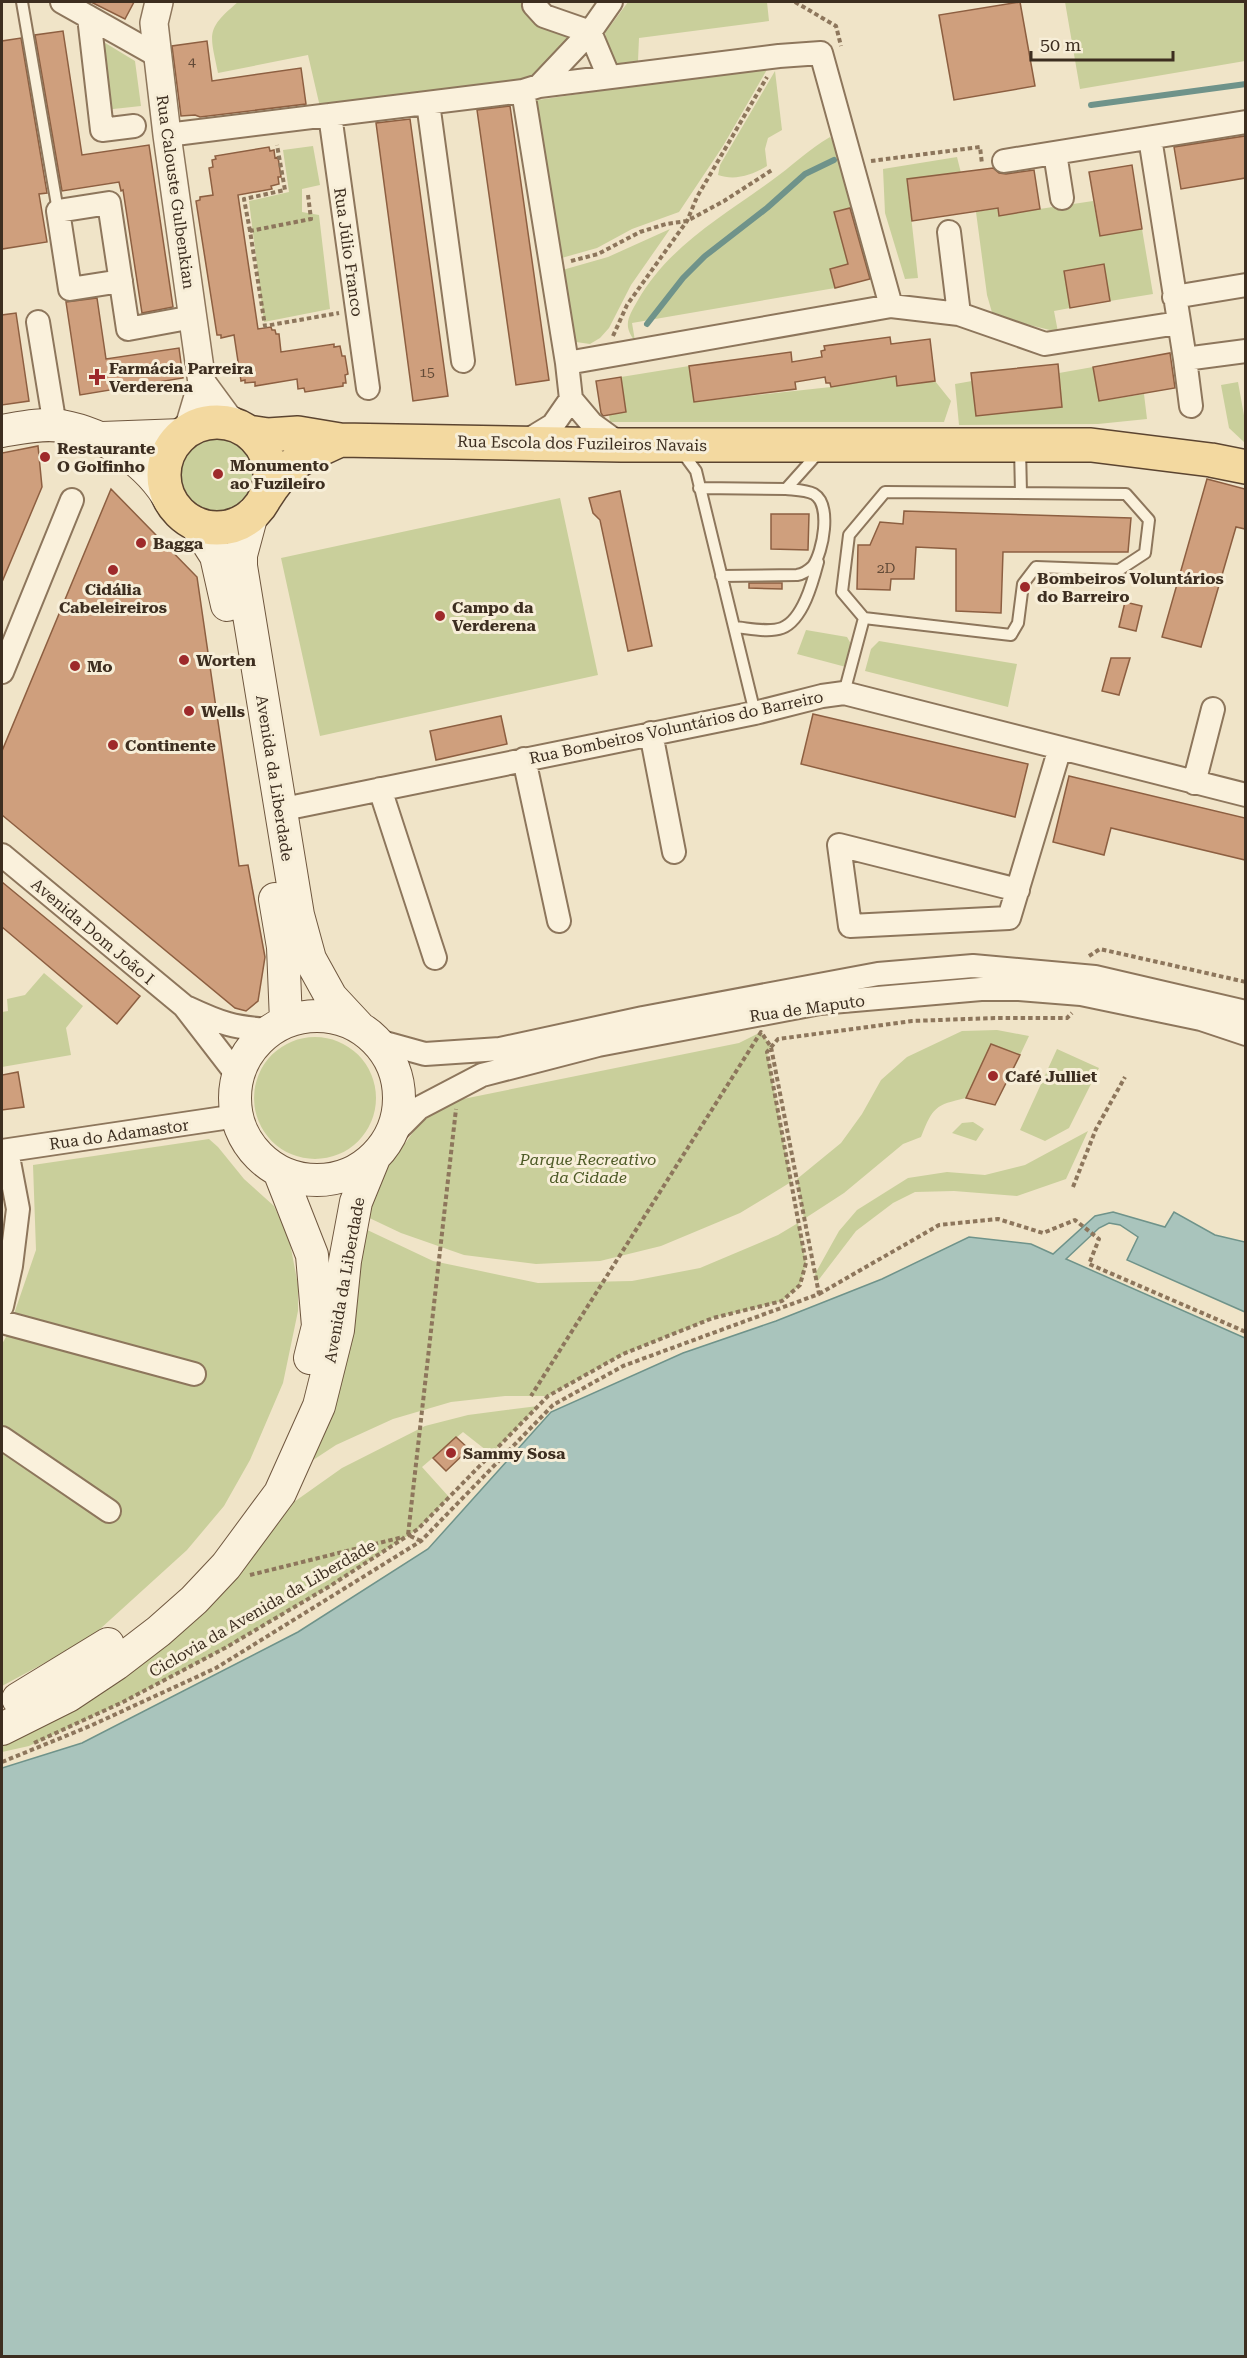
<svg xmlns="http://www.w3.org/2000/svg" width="1247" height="2358" font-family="'Roboto Serif',serif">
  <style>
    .green { fill: #c9cf9b }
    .water { fill: #a9c4bc; stroke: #6f938a; stroke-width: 1.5 }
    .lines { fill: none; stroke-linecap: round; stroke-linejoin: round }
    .stream { stroke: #6f938a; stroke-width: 6 }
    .building { fill: #cf9f7d; stroke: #8d5f41; stroke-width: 1.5 }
    .service-casing { stroke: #8d765c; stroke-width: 14 }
    .minor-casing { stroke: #8d765c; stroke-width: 26 }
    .tertiary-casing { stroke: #8d765c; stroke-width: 30 }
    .secondary-casing { stroke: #6f573f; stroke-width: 34 }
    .primary-casing { stroke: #5b4430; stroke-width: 36 }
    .path { stroke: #8d765c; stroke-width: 4; stroke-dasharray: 4.5 3; stroke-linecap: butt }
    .service { stroke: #faf1dc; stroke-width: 10 }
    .minor { stroke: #faf1dc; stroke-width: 22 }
    .tertiary { stroke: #faf1dc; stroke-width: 27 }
    .secondary { stroke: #faf1dc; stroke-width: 32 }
    .primary { stroke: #f3d9a0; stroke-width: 33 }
    .poi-dot { fill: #9e2a2b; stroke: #f7eed8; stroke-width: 2 }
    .labels { text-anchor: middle; stroke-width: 6; stroke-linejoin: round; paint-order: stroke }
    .number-label { font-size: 14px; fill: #624a37 }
    .street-label { font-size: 16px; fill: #3d2e20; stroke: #f7eed8 }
    .poi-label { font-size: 16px; font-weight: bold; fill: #3d2e20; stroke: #f7eed8; text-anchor: start }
    .park-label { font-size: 16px; font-style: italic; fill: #4d5a26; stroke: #f7eed8 }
  </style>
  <rect width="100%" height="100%" fill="#f0e4c8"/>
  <path class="green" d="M238,2H528L579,35L535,80L320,107L308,55L218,73C210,33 205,30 238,2Z
    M628,2H767L769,21L639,38L638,61L613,64L605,33Z
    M1065,2H1245V61L1080,89Z
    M97,38L135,61L141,106L104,110Z
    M769,66L723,146L679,212L632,229L597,248L558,259L531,101Z
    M775,71L782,130L768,138L765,149L767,166C753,175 735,181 718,175L720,165Z
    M830,137L836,147L854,207L834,213L848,264L830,269L835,288L632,323L635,341C622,325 629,316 638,300C669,246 722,217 771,181C791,167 809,149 830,137Z
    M313,146L320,185L302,189V212L319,215L330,309L264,322L249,201L289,192L283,150Z
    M957,157L961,173L907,180L918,278L905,279L885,213L883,169Z
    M1093,201L1100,236L1142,229L1153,294L1110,301L1103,264L1064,271L1070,308L1054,311L1058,332L993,316L987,295L976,212L998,208L999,215Z
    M670,229L631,285L609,328L600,338L590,344L576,342L569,338L559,271L608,257Z
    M689,366L694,402L831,387L896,376L897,386L935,381L951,401L944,422H610L609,415L626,412L621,377Z
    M1093,367L1099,401L1144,394L1147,419L1098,424L959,425L955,384L972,381L976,416L1062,407L1059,373Z
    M1238,382L1245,421V443L1229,428L1221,385Z
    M177 476a39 39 0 1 1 78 0a39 39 0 1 1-78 0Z
    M560,498L598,675L320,736L281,558Z
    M806,630L847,637L851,644L846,667L797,654Z
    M879,641L1017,664L1008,707L865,671L871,649Z
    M44,973L83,1006L66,1028L71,1055L2,1067V1012L8,1011L7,999L25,995Z
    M997,1030L1029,1036L1020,1055L991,1044L966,1098C935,1105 933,1107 921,1137L903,1144L844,1193L804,1219L797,1179L841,1143L862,1114L881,1080L907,1057L962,1031Z
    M761,1032L771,1047L767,1052L791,1182L740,1213L661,1246L600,1261L536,1264L464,1255L401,1233L363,1215L377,1176L391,1163L419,1124L435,1110L458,1100L739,1043Z
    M254 1098a61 61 0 1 1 122 0a61 61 0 1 1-122 0Z
    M1057,1049L1099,1068L1069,1128L1045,1141L1020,1130Z
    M973,1122L984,1129L976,1141L952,1133L962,1123Z
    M1088,1131L1066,1179L1017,1196L954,1191L915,1192L893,1203L856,1231L817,1282L815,1274L839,1231L857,1210L908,1178L947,1172L985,1175L1025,1165Z
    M209,1139L218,1147L244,1179L274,1206L289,1238L298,1285V1311L283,1383L250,1460L224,1506L187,1550L89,1639L2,1686V1344L6,1337L36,1250L33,1165Z
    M798,1223L806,1263L800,1285L782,1301L713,1318L623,1354L548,1396H505L451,1402L393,1419L336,1445L304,1466L361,1227L433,1261L538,1283L632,1281L700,1268L778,1235Z
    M538,1406L491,1454L463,1432L422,1467L449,1497L418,1529L330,1586L225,1648L123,1702L29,1746L2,1752V1744L277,1514L342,1468L425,1426L468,1415Z"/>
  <path class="water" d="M1113,1212L1165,1227L1174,1212L1215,1235L1245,1242V1312L1127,1260L1138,1237L1120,1225L1109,1223L1099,1228L1066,1259L1245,1338V2356H2V1768L82,1743L298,1632L428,1549L551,1412L683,1353L776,1321L882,1279L969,1237L1031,1244L1053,1254L1095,1216Z"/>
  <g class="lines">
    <path class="stream" d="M1091,105L1246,84
      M647,324L683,278L705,256L767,208L805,174L834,160"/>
  </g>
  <path class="building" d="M91,2H134L125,19Z
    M1020,2L1035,86L954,100L939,15Z
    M63,31L82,155L149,145L173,307L142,313L123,190L121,191L119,182L62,191L35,35Z
    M21,38L47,193L39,194L47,242L2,249V41Z
    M207,41L212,81L301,68L306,104L200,117L195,115L181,116L172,46Z
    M510,106L549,380L516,385L477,110Z
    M410,119L448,396L413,401L376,123Z
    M1245,136V178L1181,189L1174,147Z
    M269,147L270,151L274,150L275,158L278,157L281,177H278L279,184L271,186L272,189L238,195L258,329L271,327L272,330H275L276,334H279L281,352L334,344V347L340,346L342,356H345L348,374L345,375L346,383H343V386L305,392L304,388L298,389L297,379L255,386V382L245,383V380L241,381L234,335L221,338V335H217L196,201L200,200V197L213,195L209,168L213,167L212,160L216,159L215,156Z
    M1132,165L1142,229L1100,236L1089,172Z
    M993,168L999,173L1006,174L1034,170L1040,209L999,216L998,208L912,221L907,179Z
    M850,208L870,279L835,288L830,269L848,264L834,212Z
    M1104,264L1110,301L1070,308L1064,271Z
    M97,298L106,359L179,348L183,378L80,395L66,302Z
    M16,313L29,401L2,405V315Z
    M890,337L891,344L930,339L935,381L897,386L896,376L831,387L830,383H826L825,377L795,382L796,389L694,402L689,366L791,352L792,362L822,357L821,351L825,350L824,346Z
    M1170,353L1175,388L1099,401L1093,367Z
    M1058,364L1062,407L976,416L971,373Z
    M621,377L626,412L603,416L601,413L596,381Z
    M38,446L42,487L2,582V453Z
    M1207,479L1245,489V529L1236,527L1201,647L1162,637Z
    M111,489L197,577L239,866L248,865L265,957L258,1001L246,1011L235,1008L2,815V751Z
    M620,491L652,646L628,651L600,520L593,513L589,498Z
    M904,511L1131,518L1128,552H1003L1001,613L956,611V549L916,547L914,579H891L890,590L857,589L858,545H870L880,522L903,524Z
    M771,514H809L808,550L771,549Z
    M749,583H782V589L749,588Z
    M1125,602L1142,606L1136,631L1119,627Z
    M1111,658H1130L1119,695L1102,691Z
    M813,714L1028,764L1015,817L801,764Z
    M501,716L507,744L436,760L430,731Z
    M1069,776L1245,818V860L1111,828L1104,855L1053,842Z
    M2,882L140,996L117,1024L2,927Z
    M991,1044L1020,1055L995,1105L966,1098Z
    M18,1072L24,1107L2,1110V1075Z
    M456,1437L469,1449L446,1471L433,1458Z"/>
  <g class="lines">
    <defs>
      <path id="service" d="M22,2L58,211
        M1020,448L1021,493
        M682,452L696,471L755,713
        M699,488L786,489L820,451
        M885,492L1126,494L1149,520L1145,553L1119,570L1036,567L1023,584L1018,623L1011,635L864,618L842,592L849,535Z
        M721,576L797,575C803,574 808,571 813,566C823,552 832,505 814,494C806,490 795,490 786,489
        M734,627C748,628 768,633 782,628C803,620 813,581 818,562
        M844,693L864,618"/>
      <path id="minor" d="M62,2L158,56
        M535,2L534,5L544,16L590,32L609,77
        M89,17L102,130L134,126
        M539,86L590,32L611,2
        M523,91L567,363L891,306L959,314L1045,344L1178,323
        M428,103L463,361
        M330,115L368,388
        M167,135L523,91L539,86L779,56L821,53L891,306
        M1150,138L1185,359L1246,351
        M1055,153L1062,198
        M1004,161L1246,122
        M949,232L959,314
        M121,281L70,289L58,211L109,203L128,329L193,317
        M1174,297L1246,285
        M38,322L55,426
        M1185,359L1191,406
        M567,363L571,399L592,424L621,445
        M525,442L553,425L571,399
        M2,672L72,500
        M651,733L674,852
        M524,759L559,921
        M1194,783L1213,709
        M380,789L435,958
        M279,810L755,713L822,696L844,693L1246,795
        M2,855L184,1006L238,1076
        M1018,890L839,845L850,926L1009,918L1060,748
        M188,1008C220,1023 234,1028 270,1030
        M378,1041L425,1054L500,1049L643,1018L878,974L973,966L1095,977L1246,1012
        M390,1137L419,1108L482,1075L598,1045L820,1003L981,989H1019L1081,994L1201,1019L1246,1034
        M2,1151L237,1116
        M2,1306L11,1266L18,1209L7,1151
        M2,1322L194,1374
        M2,1438L109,1511"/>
      <path id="tertiary" d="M159,2L154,23L167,135L202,383L188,430
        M202,383L227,417L242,428"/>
      <path id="secondary" d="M2,431C20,428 42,423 61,426C105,434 149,462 171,502
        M102,438L182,435
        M252,514L241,555V566L298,915L310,959L331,997L358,1026
        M195,523L216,556L227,605
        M275,899L283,947L286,1021
        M235 1098a82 82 0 1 1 164 0a82 82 0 1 1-164 0Z
        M279,1171L312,1255L318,1326L310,1358
        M18,1699L108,1644
        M2,1729L68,1696L116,1664L159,1631L194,1600L226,1566L280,1493L319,1406L338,1330L345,1261L356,1202L374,1158"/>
      <path id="primary" d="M164 475a53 53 0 1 1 106 0a53 53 0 1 1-106 0Z
        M248,432L268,435L298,433L340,440L621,445H1091L1211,460L1246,467
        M265,498C288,461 302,458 340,440"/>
    </defs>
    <use href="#service" class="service-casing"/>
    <use href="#minor" class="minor-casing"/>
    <use href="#tertiary" class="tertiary-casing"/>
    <use href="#secondary" class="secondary-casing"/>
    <use href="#primary" class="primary-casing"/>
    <path class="path" d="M795,2L836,26L841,46
      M871,161L980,147L982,164
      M308,195L311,219L250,231L265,326L339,313
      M250,231L244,199L285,190L277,145
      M571,261L598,254L640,232L666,224L687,221L724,201L772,170
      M613,336L627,305L687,221L697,197L767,77
      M1089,956L1100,949L1246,982
      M1073,1187L1096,1129L1125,1077
      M819,1294L939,1225L998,1219L1043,1233L1075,1220L1099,1239L1089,1264L1246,1332
      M421,1541L408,1535L456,1109
      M250,1575L403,1537
      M34,1743L123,1702L225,1648L330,1586L418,1529L548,1396L623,1354L713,1318L782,1301L800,1285L806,1263L767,1052L778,1039L912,1021L995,1018H1067L1072,1013
      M2,1762L90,1726L216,1668L421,1541L553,1405L623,1366L819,1294L771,1047L761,1032L531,1396"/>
    <use href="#service" class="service"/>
    <use href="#minor" class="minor"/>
    <use href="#tertiary" class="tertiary"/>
    <use href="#secondary" class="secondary"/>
    <use href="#primary" class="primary"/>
  </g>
  <g class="poi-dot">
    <path d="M94 368h6v6h6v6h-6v6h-6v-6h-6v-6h6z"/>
    <circle cx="45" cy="457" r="6"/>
    <circle cx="218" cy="474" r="6"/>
    <circle cx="141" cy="543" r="6"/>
    <circle cx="113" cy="570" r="6"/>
    <circle cx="1025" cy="587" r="6"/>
    <circle cx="440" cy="616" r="6"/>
    <circle cx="184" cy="660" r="6"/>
    <circle cx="75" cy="666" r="6"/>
    <circle cx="189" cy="711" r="6"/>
    <circle cx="113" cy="745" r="6"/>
    <circle cx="993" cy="1076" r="6"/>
    <circle cx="451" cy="1453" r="6"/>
  </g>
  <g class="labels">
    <g class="number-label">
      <text x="192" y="66">4</text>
      <text x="427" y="377">15</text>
      <text x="886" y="573">2D</text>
    </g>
    <g class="street-label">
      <text transform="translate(176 192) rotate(82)" y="6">Rua Calouste Gulbenkian</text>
      <text transform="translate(349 252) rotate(82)" y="6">Rua Júlio Franco</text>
      <text transform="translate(582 443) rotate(1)" y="6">Rua Escola dos Fuzileiros Navais</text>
      <text transform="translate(676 727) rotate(-12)" y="6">Rua Bombeiros Voluntários do Barreiro</text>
      <text transform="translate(275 778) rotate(81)" y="6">Avenida da Liberdade</text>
      <text transform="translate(93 931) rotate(40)" y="6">Avenida Dom João I</text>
      <text transform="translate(807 1008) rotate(-8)" y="6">Rua de Maputo</text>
      <text transform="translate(119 1134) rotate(-8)" y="6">Rua do Adamastor</text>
      <text transform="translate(344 1280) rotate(-80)" y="6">Avenida da Liberdade</text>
      <text transform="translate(262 1608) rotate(-30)" y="6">Ciclovia da Avenida da Liberdade</text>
    </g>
    <g class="poi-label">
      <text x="109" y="374">Farmácia Parreira<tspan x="109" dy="18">Verderena</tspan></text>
      <text x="57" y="454">Restaurante<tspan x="57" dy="18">O Golfinho</tspan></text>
      <text x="230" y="471">Monumento<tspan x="230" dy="18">ao Fuzileiro</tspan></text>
      <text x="153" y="549">Bagga</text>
      <text x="1037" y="584">Bombeiros Voluntários<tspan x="1037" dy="18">do Barreiro</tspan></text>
      <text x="113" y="595" text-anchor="middle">Cidália<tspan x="113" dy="18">Cabeleireiros</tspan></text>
      <text x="452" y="613">Campo da<tspan x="452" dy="18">Verderena</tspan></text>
      <text x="196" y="666">Worten</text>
      <text x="87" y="672">Mo</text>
      <text x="201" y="717">Wells</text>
      <text x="125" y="751">Continente</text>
      <text x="1005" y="1082">Café Julliet</text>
      <text x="463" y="1459">Sammy Sosa</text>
    </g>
    <g class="park-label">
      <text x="588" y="1165">Parque Recreativo<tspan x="588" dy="18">da Cidade</tspan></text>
    </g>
  </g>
  <rect width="1247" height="2358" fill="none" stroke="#3d2e20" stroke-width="6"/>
  <path d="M1031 51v9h142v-9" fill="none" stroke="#3d2e20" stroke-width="3"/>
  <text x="1040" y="51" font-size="18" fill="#3d2e20" stroke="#f7eed8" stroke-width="4.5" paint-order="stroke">50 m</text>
</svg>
